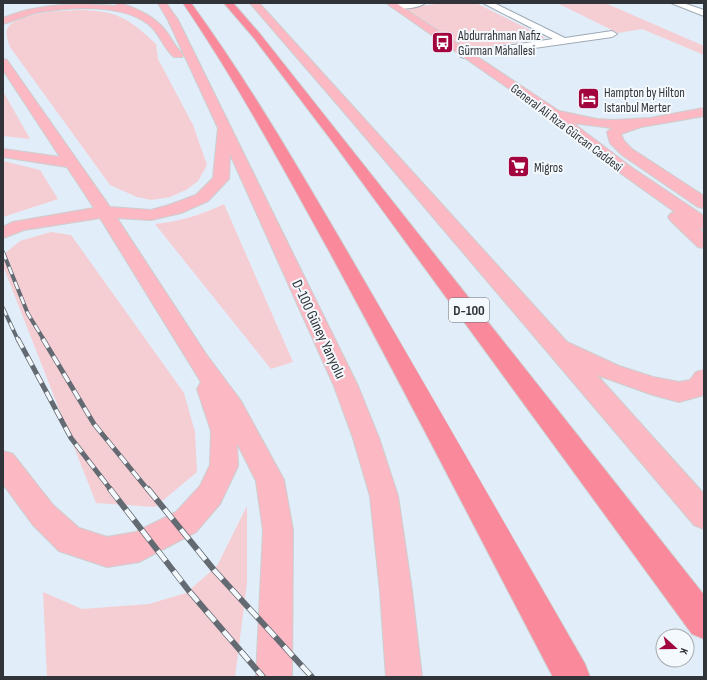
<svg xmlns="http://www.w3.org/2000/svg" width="707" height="680" font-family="'Sofia Sans Condensed',sans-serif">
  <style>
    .green { fill: #f5ced3 }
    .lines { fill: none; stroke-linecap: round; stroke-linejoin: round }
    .minor-casing { stroke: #9faab6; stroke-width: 2 }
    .major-casing { stroke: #cdcecf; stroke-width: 2 }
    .highway-casing { stroke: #cdcecf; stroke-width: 2 }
    .minor { fill: #fff; fill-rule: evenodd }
    .major { fill: #fcb8c3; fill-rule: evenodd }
    .highway { fill: #fa899b; fill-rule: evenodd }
    .rail-far2-casing { stroke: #646a71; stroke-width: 4 }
    .rail-far1-casing { stroke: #646a71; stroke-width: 5 }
    .rail-casing { stroke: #646a71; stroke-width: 6 }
    .rail-far2 { stroke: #f4f9fe; stroke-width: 2.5; stroke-dasharray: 8; stroke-linecap: butt }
    .rail-far1 { stroke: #f4f9fe; stroke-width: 3.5; stroke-dasharray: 10; stroke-linecap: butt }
    .rail { stroke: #f4f9fe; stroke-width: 4.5; stroke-dasharray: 13; stroke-linecap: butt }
    .labels { text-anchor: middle; stroke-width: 4; stroke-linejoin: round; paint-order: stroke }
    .far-poi-label { font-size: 13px; fill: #303439; stroke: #f4f9fe; text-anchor: start }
    .far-street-label { font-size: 13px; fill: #303439; stroke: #f4f9fe }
    .shield { fill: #f4f9fe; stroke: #6b6f74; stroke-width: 1 }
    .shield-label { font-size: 14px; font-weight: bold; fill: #303439 }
    .street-label { font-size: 15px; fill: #303439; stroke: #f4f9fe }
  </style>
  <rect width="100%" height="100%" fill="#e1edf9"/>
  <path class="green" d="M445,3H476L546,38L468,50L403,8Z
    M557,3H605L704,46V55L642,29L618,33Z
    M79,10C118,11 128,18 156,44L158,59L193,125L207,165L198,181L186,190L170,197L151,200L137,197L110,185L10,47C8,41 4,32 9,26C22,12 61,11 79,10Z
    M3,91L30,139L3,136Z
    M3,161L40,170L58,199L3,217Z
    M224,204L293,362L271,369L155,224C181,221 202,215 224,204Z
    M51,232L71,235L184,393L195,432L197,472L155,507L96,503L3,266V255L20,241Z
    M247,506V583L235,677H47L43,592L82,609L149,604L186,593L217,566Z"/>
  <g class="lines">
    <defs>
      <path id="minor" d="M399,3H425C420,8 396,11 391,6Z
        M483,3H494L565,38L612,31L617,34L612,37L465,58L461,57L460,55L461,53L465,52L553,39Z
        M671,3H683L704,10V16Z"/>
      <path id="major" d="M119,3C136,8 154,16 165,30C171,37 174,46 182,53L183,55L182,57H174C163,48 160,33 148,24C121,3 67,7 35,13C24,16 14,21 3,24V18C39,3 77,3 115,6Z
        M158,3H166L178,20L358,386L379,438L398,496L412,591L422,677H386L380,591L370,496L353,438L334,386L230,154L229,179L208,201L181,213L151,220L117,218L206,354L241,401L284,480L293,530L292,677H256L263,530L256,481L237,443L238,466L220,504L196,532L139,562L107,567L59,551L33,525L3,484V451L13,454L53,505L79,528L107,537L136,532L176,512L200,486L210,465L211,431L197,389L201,382L100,218L24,230L3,238V227L13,222L94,208L67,167L3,157V149L60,157L3,70V59L7,60L110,207L151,210L169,205L196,195L213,178L218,128L168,20Z
        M250,3H259L567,342L619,366L653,377L679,382L690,380L696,372L704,370V395L679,402L653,395L597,375L704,494V529L694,525L349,118Z
        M386,3H396L559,111L597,119L614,120L650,118L704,108V116L641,127L621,134L624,141L632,149L704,196V208L698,207L622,155L610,143L607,132L612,128L573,123L631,167L704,216V229L698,228L704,233V248L698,247L671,221L668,217L671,213L675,212L602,160L547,115Z"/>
      <path id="highway" d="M183,3H191C252,87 303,176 355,265C433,398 509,531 585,664L590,677H553C478,534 405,391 328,249C282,166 237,82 183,3Z
        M224,3H233L260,34L704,595V639L692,634L335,145L254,38Z"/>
    </defs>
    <use href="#minor" class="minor-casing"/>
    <use href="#major" class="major-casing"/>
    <use href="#highway" class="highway-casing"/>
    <use href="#minor" class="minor"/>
    <use href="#major" class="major"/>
    <use href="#highway" class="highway"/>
    <defs>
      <path id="rail-far2" d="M3,252L28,314L44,340
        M3,308L18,340"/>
      <path id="rail-far1" d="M18,339L71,438L111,490
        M43,339L94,424L148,490"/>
      <path id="rail" d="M110,489L189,591L263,677
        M148,489L214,570L312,677"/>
    </defs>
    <use href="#rail-far2" class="rail-far2-casing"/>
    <use href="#rail-far1" class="rail-far1-casing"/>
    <use href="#rail" class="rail-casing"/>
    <use href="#rail-far2" class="rail-far2"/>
    <use href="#rail-far1" class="rail-far1"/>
    <use href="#rail" class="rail"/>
  </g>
  <defs>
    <symbol id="bus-square" viewBox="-11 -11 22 22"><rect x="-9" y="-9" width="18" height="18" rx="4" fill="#a2053e" stroke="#f4f9fe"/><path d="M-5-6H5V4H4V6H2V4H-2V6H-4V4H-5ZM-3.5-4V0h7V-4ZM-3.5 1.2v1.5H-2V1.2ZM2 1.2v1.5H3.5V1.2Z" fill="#fff"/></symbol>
    <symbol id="hotel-square" viewBox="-11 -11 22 22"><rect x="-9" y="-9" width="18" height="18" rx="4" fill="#a2053e" stroke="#f4f9fe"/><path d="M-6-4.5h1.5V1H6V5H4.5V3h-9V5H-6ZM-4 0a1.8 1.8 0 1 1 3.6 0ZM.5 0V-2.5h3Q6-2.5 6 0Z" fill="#fff"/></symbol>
    <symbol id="supermarket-square" viewBox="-11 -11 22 22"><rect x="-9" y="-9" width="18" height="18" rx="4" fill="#a2053e" stroke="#f4f9fe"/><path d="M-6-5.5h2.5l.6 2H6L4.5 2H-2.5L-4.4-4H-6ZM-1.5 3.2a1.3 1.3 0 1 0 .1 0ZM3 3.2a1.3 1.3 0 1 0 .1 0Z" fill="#fff"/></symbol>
  </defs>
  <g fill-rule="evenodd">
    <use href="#bus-square" x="430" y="30" width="25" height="25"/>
    <use href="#hotel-square" x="576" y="86" width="25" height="25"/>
    <use href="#supermarket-square" x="506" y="154" width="25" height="25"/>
  </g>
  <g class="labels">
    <g class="far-poi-label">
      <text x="458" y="40">Abdurrahman Nafiz<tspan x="458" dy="15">Gürman Mahallesi</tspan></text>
      <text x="604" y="97">Hampton by Hilton<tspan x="604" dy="15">Istanbul Merter</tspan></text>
      <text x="534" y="172">Migros</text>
    </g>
    <g class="far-street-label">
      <text transform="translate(567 127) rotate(37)" y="5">General Ali Rıza Gürcan Caddesi</text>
    </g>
    <rect class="shield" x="449" y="298" width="40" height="24" rx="3"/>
    <g class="shield-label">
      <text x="469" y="315">D-100</text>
    </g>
    <g class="street-label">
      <text transform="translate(319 329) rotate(65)" y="5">D-100 Güney Yanyolu</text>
    </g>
  </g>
  <rect width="707" height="680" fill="none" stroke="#303439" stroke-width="8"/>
  <g transform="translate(675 648) rotate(111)"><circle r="19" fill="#f4f9fe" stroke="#a6aaaf"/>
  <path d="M0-3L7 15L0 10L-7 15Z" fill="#a2053e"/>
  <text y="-6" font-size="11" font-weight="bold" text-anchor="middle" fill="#303439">K</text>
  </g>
</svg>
